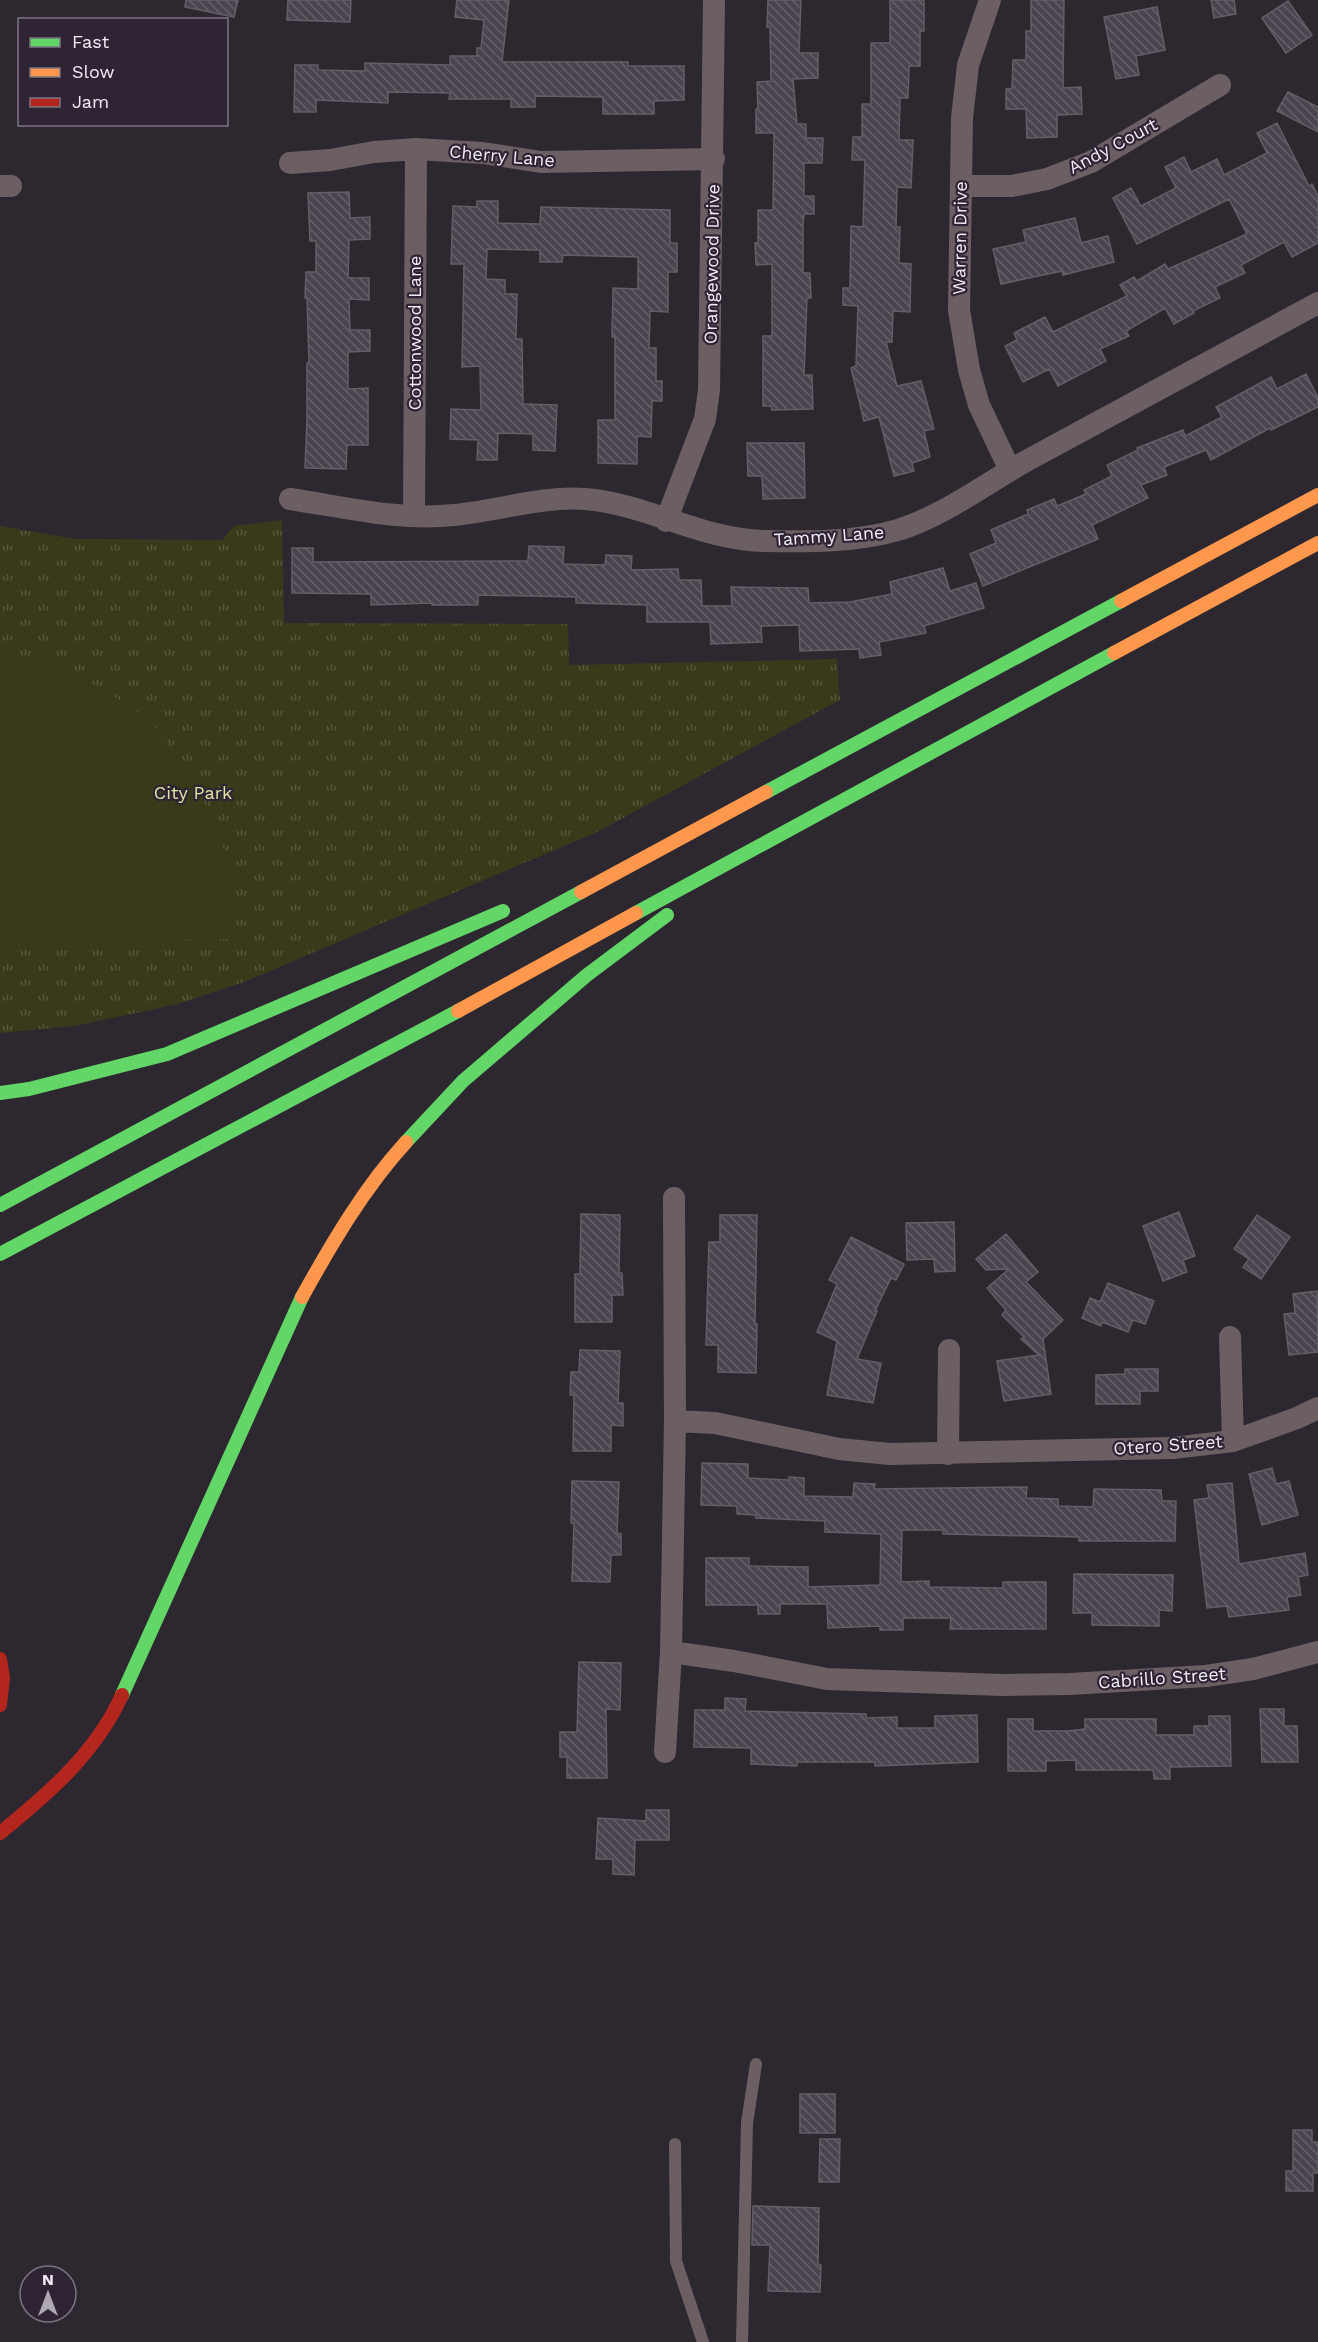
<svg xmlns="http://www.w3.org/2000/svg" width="1318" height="2342" font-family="'Work Sans',sans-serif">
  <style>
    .park { fill: url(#park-tufts) }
    .garden { fill: #393a1a }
    .building { fill: url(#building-back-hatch); stroke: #635e66; stroke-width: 1.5 }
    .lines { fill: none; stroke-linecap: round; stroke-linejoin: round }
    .lane { stroke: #6b5f64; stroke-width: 12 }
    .street { stroke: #6b5f64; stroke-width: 22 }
    .fast { stroke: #63d668; stroke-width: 14 }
    .slow { stroke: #ff974d; stroke-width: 14 }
    .jam { stroke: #b3261e; stroke-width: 14 }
    .labels { text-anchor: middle; stroke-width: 4.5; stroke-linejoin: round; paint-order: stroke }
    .street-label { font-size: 18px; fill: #f3ecf7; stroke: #2e2434 }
    .park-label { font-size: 18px; fill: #e1e7a2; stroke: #2e2434 }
  </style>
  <defs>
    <pattern id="park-tufts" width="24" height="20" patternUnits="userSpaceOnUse" patternTransform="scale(1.5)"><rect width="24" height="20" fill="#393a1a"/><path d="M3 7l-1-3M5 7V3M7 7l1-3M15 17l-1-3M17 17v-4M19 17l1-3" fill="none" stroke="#56573c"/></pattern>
    <pattern id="building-back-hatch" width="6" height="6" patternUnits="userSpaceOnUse" patternTransform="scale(1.5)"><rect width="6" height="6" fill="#4a444e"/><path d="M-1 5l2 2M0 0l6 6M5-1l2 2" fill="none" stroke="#655f68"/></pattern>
  </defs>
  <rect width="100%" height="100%" fill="#2d2830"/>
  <path class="park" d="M282,520L284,623L568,624L569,665L837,659L840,700L597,832L244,982L178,1004L74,1026L0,1033V526L75,539L222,540L234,526Z"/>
  <path class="garden" d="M0,653C46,654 116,693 151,723C157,728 162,737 167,744C194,782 221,824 229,870C232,892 229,917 228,939L0,942Z"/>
  <path class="building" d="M186,0H238L234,17L185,7Z
    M288,0H351L350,22L287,20Z
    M457,0H509L502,62H628V66H684V100L654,101V114H603V97L535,96V107H511V99H449L450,93L388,92V103L316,100V112H294L295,65H318V70L365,71V63L450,65V56H477V48H481L484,20L455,17Z
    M768,0H801L799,53H818V78L793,79L797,124H806V138H823L822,163H804V196H814V214H804L803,224V273H810L811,298H807L804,375H812L813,409L772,410L771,406H763V336H772V264L756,265L755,243H758V210H773L774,133H756V109H758L757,82L771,81L770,27H767Z
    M890,0H924V31H920V66H909L908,98H900L899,140H913L911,188L897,187L896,227H900L899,263L911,264L910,312L893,311L892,342H886L897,386L921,381L934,429L924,431L930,457L912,463L914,471L894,476L879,417L864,421L851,368L856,366L858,306L843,305V288H850L851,226L863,227L865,160H852L853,137H862V104H871V43H890Z
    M1031,0H1064L1063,88L1081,87L1082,114L1057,115V137L1027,138L1026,109H1006V89H1012L1013,60H1026V31H1031Z
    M1211,0H1234L1236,14L1214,18Z
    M1288,1L1312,35L1286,53L1262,18Z
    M1157,7L1165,50L1136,56L1139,75L1116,79L1104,17Z
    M1288,92L1318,107V132L1277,111Z
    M1277,123L1309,186L1312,184L1318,196V243L1292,257L1284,242L1241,265L1245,273L1215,287L1220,298L1193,311L1194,313L1174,324L1165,308L1126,331L1129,336L1100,349L1106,361L1058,386L1049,369L1023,382L1005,346L1017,340L1014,333L1045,317L1053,332L1127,296L1120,285L1134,277L1137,281L1165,264L1168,269L1247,234L1229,199L1137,244L1113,198L1131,188L1141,206L1176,188L1165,167L1184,157L1191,172L1217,159L1224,175L1267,153L1257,133Z
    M349,192L350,218L370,217V239L349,240L348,278H369V300L349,299L350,330H370V351L348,352V389L368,388V445H347L346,469L305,468L307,420V363H309L307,298H305L306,272H316V241H310L308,193Z
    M477,201H498V223L540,224L541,207L670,210V243H677V272H668V312L650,311L649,348H656V381H662V401H652L651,437L637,436V464L598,463V420H615V337H612L613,288L638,289V257L563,255L562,262H540V250L487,249L486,279L505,280V294H517L516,339H522L523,404L557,405L555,451L533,450V434L498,433L497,460H477L478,440L450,439L451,409L481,410L480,366L462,367L464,264H451L453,206L477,207Z
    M1075,218L1081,243L1108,236L1114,262L1063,275L1062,271L1001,284L993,249L1026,242L1023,230Z
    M1306,374L1318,398V407L1271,430L1270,428L1211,460L1206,450L1164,467L1167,475L1141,485L1148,498L1092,525L1098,539L983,586L970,554L996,543L991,530L1028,514L1027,510L1054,499L1057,506L1086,494L1084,490L1112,476L1107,465L1138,450L1137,448L1183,430L1185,436L1222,417L1216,407L1271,377L1277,389Z
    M747,443H804L805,498L763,499L762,476H748Z
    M529,546L564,547L563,564L605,565L606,555L632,556L631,570L678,569L679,580H701L702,606H732L731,587L808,588L809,603L850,602L892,594L890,582L943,568L950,591L976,583L984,608L924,626L926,633L879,642L881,655L860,658L859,649L800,651L799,625L761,626L762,642L711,644L710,622H647V605L576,603V597L478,595V605H432V603L371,605V594L292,593V548H313V562L528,561Z
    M1179,1212L1195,1256L1183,1260L1187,1272L1163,1281L1143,1226Z
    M581,1214L620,1215L619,1273H622L623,1295H612V1322H575V1274H580Z
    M720,1215H757L755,1324H757L756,1373L718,1372V1345H706L709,1242H720Z
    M1257,1215L1290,1237L1261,1279L1243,1267L1249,1259L1234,1249Z
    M954,1222L955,1271L935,1272L934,1259L907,1260L906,1223Z
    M1006,1234L1038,1272L1026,1282L1063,1320L1043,1339L1051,1394L1004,1401L997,1361L1039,1355L1021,1339L1024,1337L1002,1315L1006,1310L987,1288L1009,1269L986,1270L976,1259Z
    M851,1237L904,1264L896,1280L891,1278L875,1311H877L857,1359L881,1363L873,1403L827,1395L837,1341L817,1332L837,1284L829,1280Z
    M1108,1283L1154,1301L1145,1324L1133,1320L1128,1332L1102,1322L1101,1326L1082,1318L1090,1298L1100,1302Z
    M1317,1291L1318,1352L1289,1355L1284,1314L1295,1313L1293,1294Z
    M580,1350L620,1351L618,1403H623V1426L611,1425V1451H573L574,1395H570L571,1372H579Z
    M1125,1369H1158V1391H1140V1404H1096V1375L1125,1374Z
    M702,1463L748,1464V1478L789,1480V1477L804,1478V1496L853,1497L854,1483L875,1484L874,1489L1027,1487L1026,1498L1058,1499V1506L1093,1507L1094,1489L1161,1490L1162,1501H1176L1175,1541H1079V1537L943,1534V1530H902L901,1582L929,1581V1587L1003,1588V1582H1046V1629H950L951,1618H903V1630H880V1626L828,1628L827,1604H780V1614H758V1605H706V1558H749V1566L808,1567V1587L880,1585L881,1534L825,1532V1521L756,1518V1515L737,1514V1506L701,1505Z
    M1272,1468L1276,1484L1289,1481L1298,1515L1262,1525L1249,1474Z
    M572,1481L619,1482L617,1533L621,1534V1555H611L610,1582L572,1581L574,1523H571Z
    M1232,1483L1239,1564L1305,1553L1308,1575L1298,1577L1301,1595L1287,1597L1289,1610L1229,1617L1227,1606L1207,1608L1194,1500L1209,1498L1207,1485Z
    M1074,1574L1173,1575L1172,1611L1159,1610V1626L1092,1625V1613H1073Z
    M579,1662L621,1663L620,1710L606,1709L607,1778H567V1757H560V1732H577Z
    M725,1698L746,1699L745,1711L866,1714V1718L897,1717V1728H935V1716L977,1715L978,1762L875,1766V1762H797V1766L751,1764V1748L694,1747L695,1710H725Z
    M1260,1709H1284V1726H1297L1298,1762H1262Z
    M1209,1716H1230L1231,1766L1170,1767V1779H1154L1153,1770H1076V1760L1046,1761V1771H1008V1719H1033V1731H1068L1085,1729V1719H1156V1735H1194V1726H1209Z
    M646,1810H669V1840H635L634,1875L613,1874V1859H596L598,1818L646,1821Z
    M800,2094H835V2133H800Z
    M1293,2130H1312V2142H1318V2173H1313V2191H1286V2171H1293Z
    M820,2139H840L839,2182H819Z
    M753,2206L819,2208L818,2264L821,2265L820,2292L768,2291L770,2245H752Z"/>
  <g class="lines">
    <path class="lane" d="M675,2144L676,2261L703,2342
      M742,2342L747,2123L756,2064"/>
    <path class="street" d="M990,0L968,65L962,118L959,310L969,370L979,405L1010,470
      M290,163L330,160L374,152L416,149L483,153L541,162L714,159
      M0,186H11
      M961,186H1012L1047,179L1091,162L1220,85
      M290,499C344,507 399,521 454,515C498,511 540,496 585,499C647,504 701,540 766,541C809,542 857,542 898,530C945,515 985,484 1028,460C1125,408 1221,355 1318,303
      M414,516L416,149
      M666,521L705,419L709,390L714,0
      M674,1198L675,1421L715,1423L839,1449L890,1454L1173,1448L1233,1441L1297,1418L1318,1408
      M1230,1337L1233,1441
      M948,1454L949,1350
      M671,1652L734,1661L827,1679L1003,1685L1070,1684L1206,1676L1253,1669L1318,1652
      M665,1752L671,1652L675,1421"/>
    <path class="fast" d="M766,792L1121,601
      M636,913L1114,653
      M0,1093L29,1089L167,1054L503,911
      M406,1142L463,1081L587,975L667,915
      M0,1205L581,892
      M0,1254L458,1011
      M122,1695L302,1297"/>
    <path class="slow" d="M1121,601L1318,495
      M1114,653L1318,543
      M581,892L766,792
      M458,1011L636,913
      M302,1297C332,1243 364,1188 406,1142"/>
    <path class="jam" d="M0,1659L3,1678L0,1705
      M0,1833C48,1794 96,1753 122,1695"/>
  </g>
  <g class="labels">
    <g class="street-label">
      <text transform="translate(1113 146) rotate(-28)" y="6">Andy Court</text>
      <text transform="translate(502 156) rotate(5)" y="6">Cherry Lane</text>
      <text transform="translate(960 238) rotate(-89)" y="6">Warren Drive</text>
      <text transform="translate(712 264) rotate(-89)" y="6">Orangewood Drive</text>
      <text transform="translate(415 333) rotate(-90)" y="6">Cottonwood Lane</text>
      <text transform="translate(829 536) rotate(-4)" y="6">Tammy Lane</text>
      <text transform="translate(1168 1445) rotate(-4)" y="6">Otero Street</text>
      <text transform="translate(1162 1678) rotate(-4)" y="6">Cabrillo Street</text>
    </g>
    <g class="park-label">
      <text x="193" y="799">City Park</text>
    </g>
  </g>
  <rect x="18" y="18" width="210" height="108" fill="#2e2434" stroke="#7d7482" stroke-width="1.5"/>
  <rect x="30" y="38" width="30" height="9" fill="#63d668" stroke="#7d7482" stroke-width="1.5"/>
  <text x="72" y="48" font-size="18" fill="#f3ecf7">Fast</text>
  <rect x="30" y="68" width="30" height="9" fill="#ff974d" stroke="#7d7482" stroke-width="1.5"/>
  <text x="72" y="78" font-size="18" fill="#f3ecf7">Slow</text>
  <rect x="30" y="98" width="30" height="9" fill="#b3261e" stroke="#7d7482" stroke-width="1.5"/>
  <text x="72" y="108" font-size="18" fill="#f3ecf7">Jam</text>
  <g transform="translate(48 2294)"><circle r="28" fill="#2e2434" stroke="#7d7482" stroke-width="1.5"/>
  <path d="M0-4.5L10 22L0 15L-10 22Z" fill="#aea7b1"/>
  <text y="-9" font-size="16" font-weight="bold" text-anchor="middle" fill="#f3ecf7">N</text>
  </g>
</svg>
